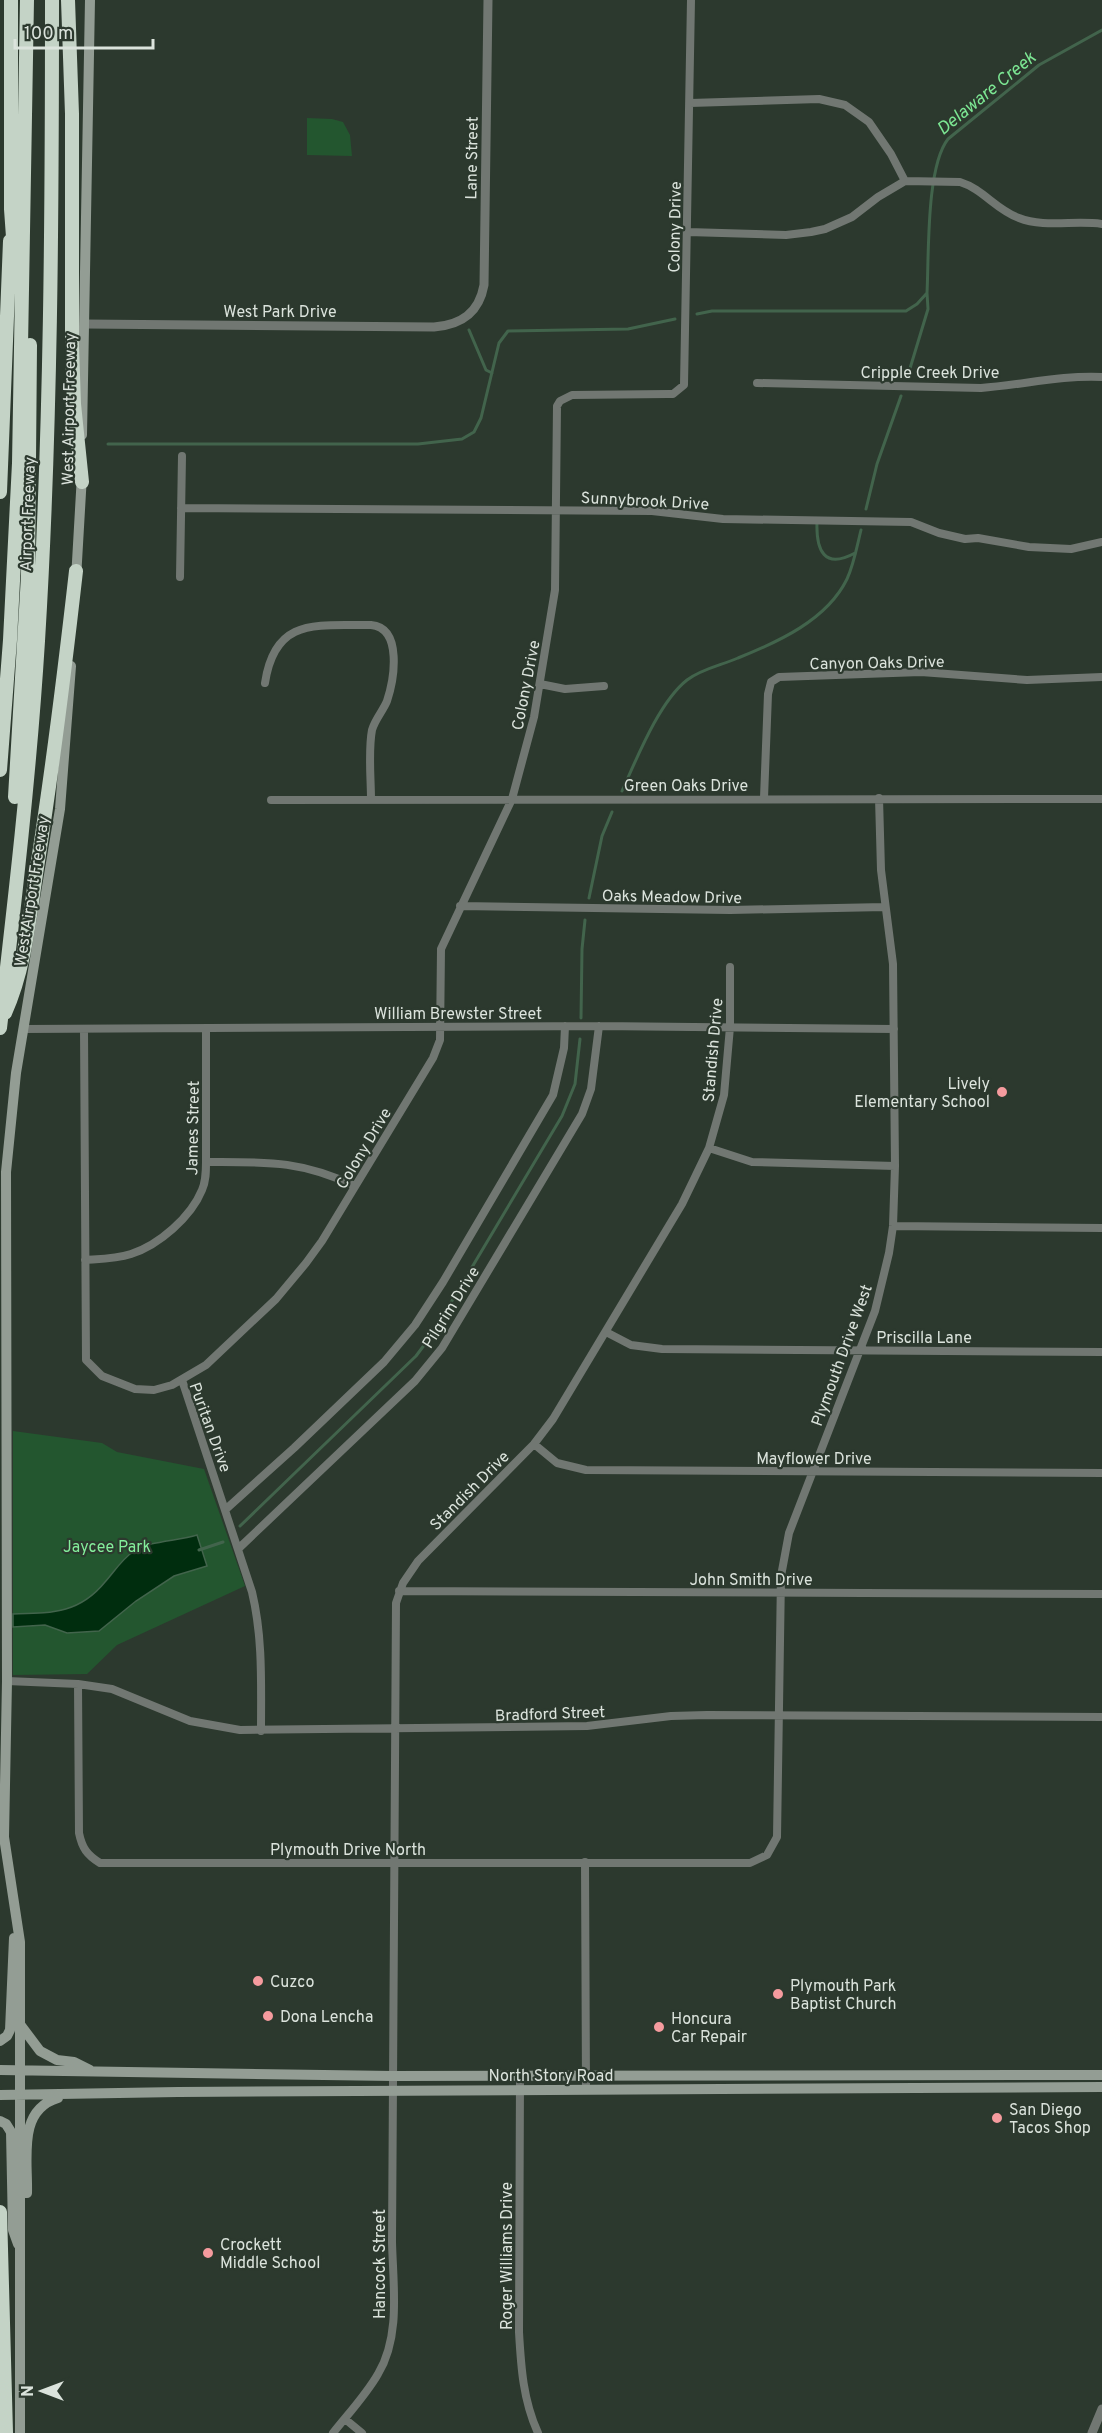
<svg xmlns="http://www.w3.org/2000/svg" width="1102" height="2433" font-family="Overpass,sans-serif">
  <style>
    .green { fill: #23562f }
    .water { fill: #002d0e; stroke: #42644c; stroke-width: 1.5 }
    .lines { fill: none; stroke-linecap: round; stroke-linejoin: round }
    .stream { stroke: #42644c; stroke-width: 3 }
    .minor { stroke: #717772; stroke-width: 8 }
    .tertiary { stroke: #717772; stroke-width: 9 }
    .secondary { stroke: #939d94; stroke-width: 10 }
    .motorway { stroke: #c4d3c6; stroke-width: 14 }
    .poi-dot { fill: #f59b9e; stroke: #2c392e; stroke-width: 2 }
    .labels { text-anchor: middle; stroke-width: 4.5; stroke-linejoin: round; paint-order: stroke }
    .street-label { font-size: 16px; fill: #dbe3dc; stroke: #2c392e }
    .poi-label { font-size: 16px; fill: #dbe3dc; stroke: #2c392e; text-anchor: start }
    .park-label { font-size: 16px; fill: #84ee9b; stroke: #2c392e }
    .water-label { font-size: 18px; font-style: italic; fill: #7ce693; stroke: #2c392e }
  </style>
  <rect width="100%" height="100%" fill="#2c392e"/>
  <path class="green" d="M307,118L332,119L343,122L350,135L352,156L307,155Z
    M13,1431L102,1443L117,1452L204,1469L245,1586L117,1645L87,1674L13,1675Z"/>
  <path class="water" d="M197,1535L207,1566L174,1576L136,1601L99,1631L67,1633L45,1625L13,1627V1614C51,1613 79,1614 105,1582C114,1572 122,1559 134,1551C148,1541 178,1541 197,1535Z"/>
  <g class="lines">
    <path class="stream" d="M697,314L712,311H906L917,304L927,293C929,255 926,167 948,139L1039,65L1102,30
      M469,330L486,370L492,373
      M908,375L928,309L927,293
      M108,444H418L462,439L474,432L481,418L499,343L508,331L628,329L675,319
      M866,509L877,464L901,396
      M817,522C816,550 824,570 855,553
      M622,791C637,758 659,702 687,680C701,669 722,665 738,658C778,642 827,620 847,579C854,564 857,546 861,530
      M589,898L602,836L612,812
      M581,1018L582,949L585,920
      M240,1526L416,1356L431,1336L562,1116L575,1084L580,1039
      M199,1550L223,1542"/>
    <path class="minor" d="M690,103L819,99L845,105L869,122L891,154L905,181
      M688,232L786,235L811,232L825,229L852,217L878,197L905,181L960,182C983,189 996,210 1019,218C1044,228 1075,220 1102,224
      M757,383L981,388C1022,385 1061,375 1102,377
      M181,508L652,511L723,519L911,522L939,533L965,539L978,538L1029,547L1071,549L1102,542
      M180,577L182,456
      M265,683C275,616 318,626 371,625C403,628 394,680 387,701C383,711 375,719 372,730C368,751 371,778 371,800
      M540,684L565,689L604,686
      M764,798L768,694L771,682L779,677L921,672L1027,680L1102,677
      M271,800L1102,799
      M460,906L730,910L885,907
      M23,1029L599,1026L894,1029
      M84,1029L86,1360L102,1376L135,1389L154,1390L172,1385L206,1365L276,1299L306,1263L322,1241L433,1058L440,1040L441,949L512,799L534,717L555,590L557,406L560,401L572,395L668,394H673L684,385L691,0
      M709,1148L752,1162L895,1166
      M206,1162C266,1162 300,1160 355,1186
      M893,1226L1102,1228
      M85,1260C100,1259 116,1259 131,1254C159,1245 191,1217 202,1190C206,1181 206,1172 206,1162V1029
      M606,1332L631,1345L662,1349L1102,1352
      M182,1380L252,1592C263,1638 261,1684 261,1731
      M534,1444L557,1463L586,1470L1102,1473
      M225,1510L294,1448L384,1362L415,1325L443,1282L553,1095L564,1048L565,1026
      M238,1549L415,1381L442,1348L582,1114L591,1089L599,1026
      M399,1591L1102,1594
      M7,1681L78,1684L112,1689L190,1721L240,1730L587,1726L671,1716L707,1715L1102,1717
      M78,1684L79,1833C82,1848 87,1855 100,1863H750L767,1855L777,1837L781,1576L789,1533L875,1311L889,1253L893,1226L895,1166L893,964L881,870L879,798
      M585,1862L586,2090
      M520,2076L519,2332C521,2367 523,2400 538,2433
      M345,2419L362,2433
      M333,2433C348,2414 366,2395 378,2374C401,2336 393,2285 392,2242L396,1603L403,1583L418,1561L534,1444L553,1419L682,1204L709,1148L724,1095L730,1027V967"/>
    <path class="tertiary" d="M85,324L434,327C461,325 479,313 484,285L488,0
      M1092,2433L1102,2409"/>
    <path class="secondary" d="M82,435L90,0
      M76,579L82,475
      M19,2023L40,2051L57,2060L74,2062L90,2070
      M0,2041L7,2036L10,2030L14,1938
      M0,2070L393,2076L1102,2075
      M0,2095L178,2092L1102,2087
      M0,2121L6,2124L11,2132L13,2230L18,2244
      M27,2193C28,2159 17,2110 58,2098
      M20,2433V1942L4,1837L7,1681L6,1172L16,1073L60,809L71,666"/>
    <path class="motorway" d="M11,0V209L14,251
      M68,0L72,114V346L74,404L82,482
      M0,492L10,241
      M0,770L10,640L19,463L27,0
      M15,797L28,576L30,345
      M5,1013C26,967 30,911 38,861C53,765 65,668 76,571
      M0,1028C15,899 30,770 38,641C51,428 52,214 52,0
      M0,2212L6,2433"/>
  </g>
  <g class="poi-dot">
    <circle cx="1002" cy="1092" r="6"/>
    <circle cx="258" cy="1981" r="6"/>
    <circle cx="778" cy="1994" r="6"/>
    <circle cx="268" cy="2016" r="6"/>
    <circle cx="659" cy="2027" r="6"/>
    <circle cx="997" cy="2118" r="6"/>
    <circle cx="208" cy="2253" r="6"/>
  </g>
  <g class="labels">
    <g class="street-label">
      <text transform="translate(471 158) rotate(-89)" y="6">Lane Street</text>
      <text transform="translate(674 227) rotate(-89)" y="6">Colony Drive</text>
      <text x="280" y="317">West Park Drive</text>
      <text x="930" y="378">Cripple Creek Drive</text>
      <text transform="translate(68 409) rotate(-89)" y="6">West Airport Freeway</text>
      <text transform="translate(645 500) rotate(3)" y="6">Sunnybrook Drive</text>
      <text transform="translate(27 514) rotate(-88)" y="6">Airport Freeway</text>
      <text transform="translate(877 662) rotate(-1)" y="6">Canyon Oaks Drive</text>
      <text transform="translate(525 685) rotate(-79)" y="6">Colony Drive</text>
      <text x="686" y="791">Green Oaks Drive</text>
      <text transform="translate(31 891) rotate(-81)" y="6">West Airport Freeway</text>
      <text transform="translate(672 896) rotate(1)" y="6">Oaks Meadow Drive</text>
      <text x="458" y="1019">William Brewster Street</text>
      <text transform="translate(712 1050) rotate(-85)" y="6">Standish Drive</text>
      <text transform="translate(192 1128) rotate(-89)" y="6">James Street</text>
      <text transform="translate(363 1148) rotate(-59)" y="6">Colony Drive</text>
      <text transform="translate(450 1307) rotate(-58)" y="6">Pilgrim Drive</text>
      <text x="924" y="1343">Priscilla Lane</text>
      <text transform="translate(841 1355) rotate(-70)" y="6">Plymouth Drive West</text>
      <text transform="translate(211 1427) rotate(70)" y="6">Puritan Drive</text>
      <text x="814" y="1464">Mayflower Drive</text>
      <text transform="translate(469 1490) rotate(-45)" y="6">Standish Drive</text>
      <text x="751" y="1585">John Smith Drive</text>
      <text transform="translate(550 1713) rotate(-2)" y="6">Bradford Street</text>
      <text x="348" y="1855">Plymouth Drive North</text>
      <text x="551" y="2081">North Story Road</text>
      <text transform="translate(506 2256) rotate(-90)" y="6">Roger Williams Drive</text>
      <text transform="translate(379 2264) rotate(-90)" y="6">Hancock Street</text>
    </g>
    <g class="poi-label">
      <text x="990" y="1089" text-anchor="end">Lively<tspan x="990" dy="18">Elementary School</tspan></text>
      <text x="270" y="1987">Cuzco</text>
      <text x="790" y="1991">Plymouth Park<tspan x="790" dy="18">Baptist Church</tspan></text>
      <text x="280" y="2022">Dona Lencha</text>
      <text x="671" y="2024">Honcura<tspan x="671" dy="18">Car Repair</tspan></text>
      <text x="1009" y="2115">San Diego<tspan x="1009" dy="18">Tacos Shop</tspan></text>
      <text x="220" y="2250">Crockett<tspan x="220" dy="18">Middle School</tspan></text>
    </g>
    <g class="park-label">
      <text x="107" y="1552">Jaycee Park</text>
    </g>
    <g class="water-label">
      <text transform="translate(986 93) rotate(-39)" y="6">Delaware Creek</text>
    </g>
  </g>
  <g transform="translate(42 2391) rotate(270)" stroke="#2c392e" stroke-width="4.5" paint-order="stroke">
  <path d="M0-4.5L10 22L0 15L-10 22Z" fill="#dbe3dc"/>
  <text y="-9" font-size="16" font-weight="bold" text-anchor="middle" fill="#dbe3dc">N</text>
  </g>
  <path d="M15 39v9h138v-9" fill="none" stroke="#dbe3dc" stroke-width="3"/>
  <text x="24" y="39" font-size="18" fill="#dbe3dc" stroke="#2c392e" stroke-width="4.5" paint-order="stroke">100 m</text>
</svg>
